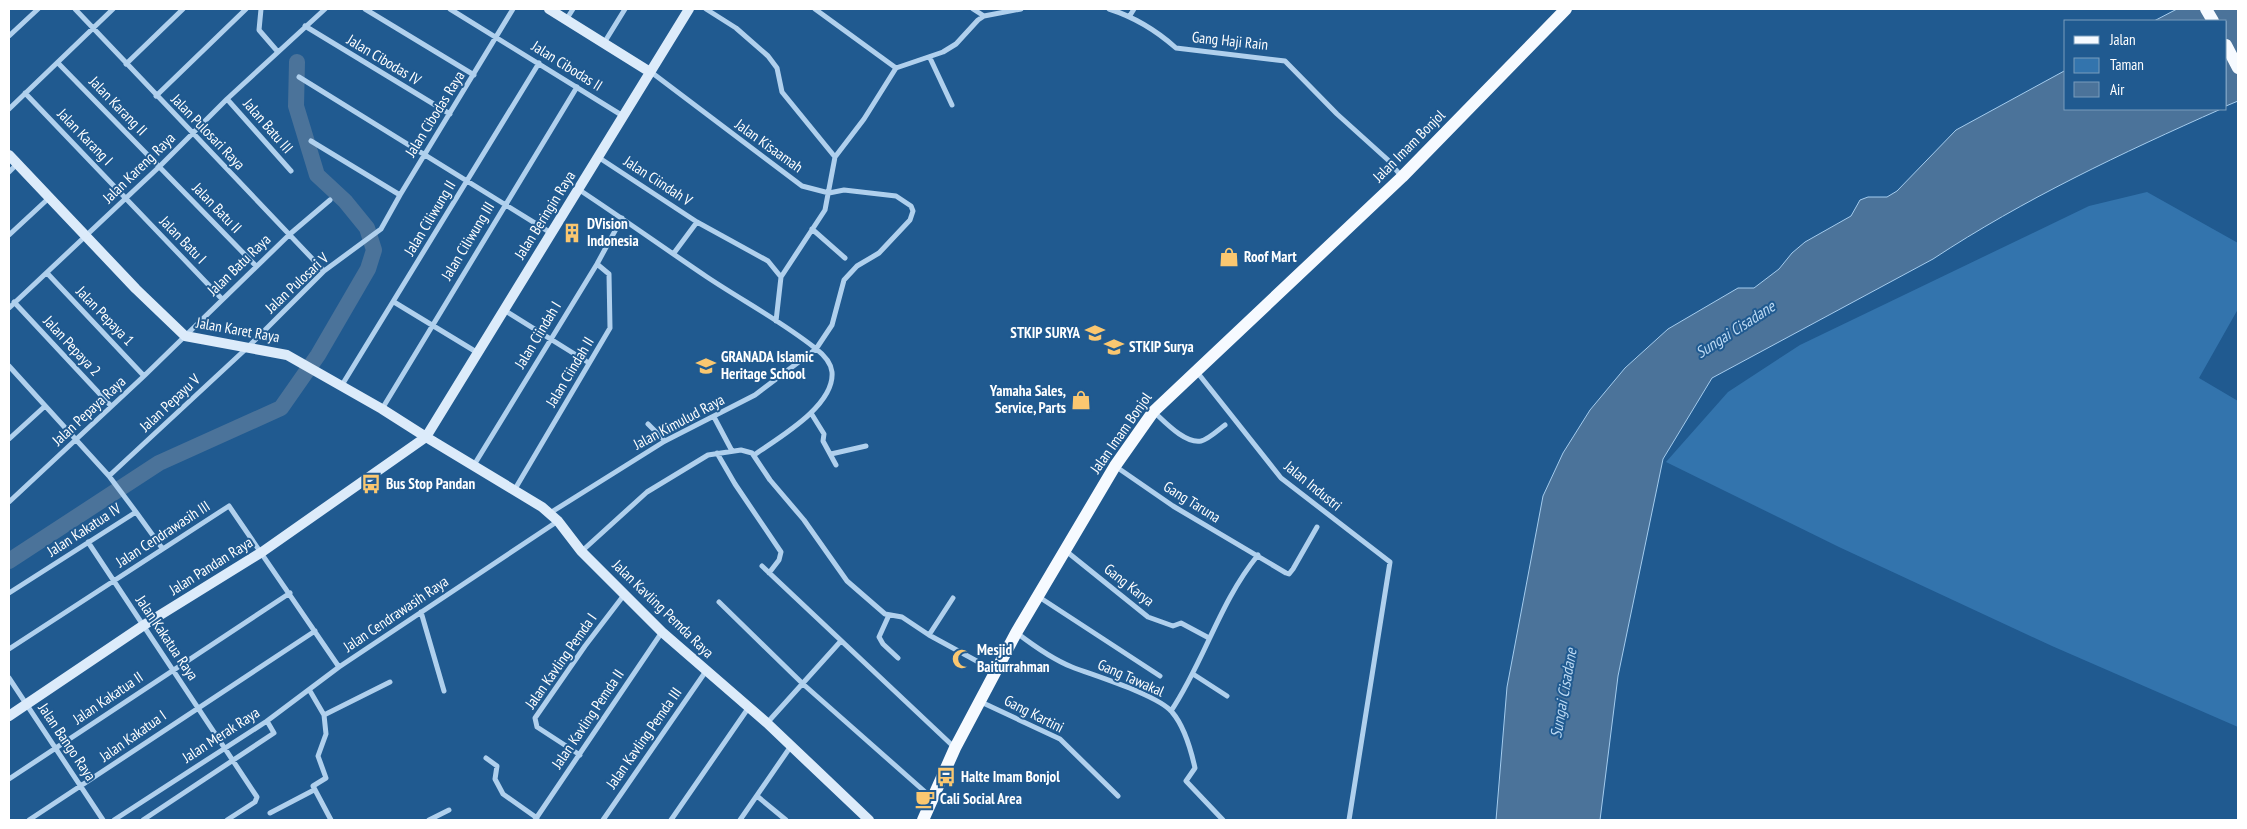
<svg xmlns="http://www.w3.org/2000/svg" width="2247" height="829" font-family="'PT Sans Narrow',sans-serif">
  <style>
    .green { fill: #3374ad }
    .water { fill: #4b739a; stroke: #a4ccee }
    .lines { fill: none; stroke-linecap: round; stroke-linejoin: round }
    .river { stroke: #4b739a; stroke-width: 16 }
    .street { stroke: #b0d0ed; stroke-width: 5 }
    .secondary { stroke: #dcebfa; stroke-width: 10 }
    .primary { stroke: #f6faff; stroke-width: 12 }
    .labels { text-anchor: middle; stroke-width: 4; stroke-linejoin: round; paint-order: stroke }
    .street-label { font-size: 15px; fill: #fff; stroke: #205a90 }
    .poi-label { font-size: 15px; font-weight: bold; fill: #fff; stroke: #205a90; text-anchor: start }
    .water-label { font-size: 16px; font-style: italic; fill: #bcdaf4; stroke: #205a90 }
  </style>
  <rect width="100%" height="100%" fill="#205a90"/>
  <path class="green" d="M2147,192L2238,243V309L2199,378L2238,401V727L2052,646L1839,547L1666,462L1728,392L1800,345L2089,206Z"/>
  <path class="water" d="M2177,9H2238V101L2226,106V21H2154Z
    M2066,70V109H2221C2122,153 2024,199 1933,259L1712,378L1663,459L1618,676L1600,820H1496L1507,687L1543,496L1563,453L1590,410L1625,368L1668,329L1738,288H1754L1779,269L1792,253L1805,242L1851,216L1860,200L1868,197H1887L1897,191L1956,130Z"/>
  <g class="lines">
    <path class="river" d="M9,561L159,463L281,408L318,355L368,269L374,250L367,228L345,201L317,175L296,106L297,62"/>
    <path class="street" d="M75,9L324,271
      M261,9L259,30L278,52
      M365,9L474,75
      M450,9L623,116
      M706,9L736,28L768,56L777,68L782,92L835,157
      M815,9L896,68
      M973,9L984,16
      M1109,9C1134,17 1157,31 1176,48L1285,61L1337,114L1388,160L1401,176
      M1129,17L1134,9
      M566,20L573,9
      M305,26L450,114
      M9,36L38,9
      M604,43L625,9
      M930,58L952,105
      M58,63L256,266
      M126,64L183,9
      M299,77L551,233
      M25,93L222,299
      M156,96L246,9
      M227,99L291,171
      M9,109L113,9
      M311,141L400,195
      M598,157L697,222L768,261L781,277L776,321
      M9,172L17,164
      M578,189C622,218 664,248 707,277C743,301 781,321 815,348C823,354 831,363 832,372C835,406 778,438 754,455
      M812,229L845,258
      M9,235L50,197
      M674,253L697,222
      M47,273L144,376
      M781,277L825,210L835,157L864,119L896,68L943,52L956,44L978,20L984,16L1021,9
      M14,302L111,406
      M394,302L478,353
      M9,308L159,167L227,99L325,9
      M504,310L589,363
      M9,366L109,476L136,512
      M1197,372L1281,478L1390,562L1349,820
      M342,385L539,63
      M382,409L577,87
      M1154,412C1165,422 1185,444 1201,441C1209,439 1218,430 1225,425
      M811,413L824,434L823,441L836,465
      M714,417L732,451
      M648,424L665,441
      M9,439L44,407
      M717,453L735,484L781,552L779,560L769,573
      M831,454L866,446
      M474,465L597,264L622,218
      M1115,466L1173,506L1286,573L1289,574L1293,569L1317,527
      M109,476L248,347L324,271L381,229L400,195L513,9
      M515,489L610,328L609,274L597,264
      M9,502L144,376L290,234L330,200
      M550,513L665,441L755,395L816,349L832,325L844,280L857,266L879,253L910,220L913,211L911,206L896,196L844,190L829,193L802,186L651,72
      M88,542L257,797L255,802L227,820
      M582,551L647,492L708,455L741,450L752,453L770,480L804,520L847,581L885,614L902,617L929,635L995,671
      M1066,551L1148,617L1173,626L1181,623L1209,638
      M762,566L954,747
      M9,593L136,512L162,548
      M1039,597L1160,676
      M719,602L803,684L932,798
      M421,612L444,691
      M889,615L879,637L883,644L898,658
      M1017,633C1034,646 1052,659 1072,667C1095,676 1158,695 1172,712C1185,727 1191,750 1195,768L1186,781L1223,820
      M929,635L953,598
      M9,649L229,506L339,667
      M1193,674L1227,696
      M9,678L103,820
      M310,691L324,715L390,682
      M981,702L1060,739L1118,796
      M1171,711C1205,660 1219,603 1258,555
      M324,715L326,734L318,756L326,778L313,786L331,820
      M767,723L840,642
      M580,755L537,727L535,718L585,646L624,595
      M486,758L497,766L495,779L503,794L537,818
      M9,779L290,593
      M757,796L786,820
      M270,813L314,790
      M29,820L315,631
      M114,820L267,721L339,667L558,521
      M143,820L274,733L267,721
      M429,820L449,810
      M535,820L662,632
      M603,820L706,671
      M671,820L749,707
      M740,820L791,746"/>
    <path class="secondary" d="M549,9L650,72
      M9,155L136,289L185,336L287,355L382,409L426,437L542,507L558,521L581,551L662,632L767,723L869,820
      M9,716L144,625L262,552L426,437L689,9"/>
    <path class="primary" d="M2206,9L2213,21
      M2226,45L2238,68
      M923,820L955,748L1016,633L1115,466L1153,412L1402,177L1566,9"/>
  </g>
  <defs>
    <symbol id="building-bare" viewBox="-9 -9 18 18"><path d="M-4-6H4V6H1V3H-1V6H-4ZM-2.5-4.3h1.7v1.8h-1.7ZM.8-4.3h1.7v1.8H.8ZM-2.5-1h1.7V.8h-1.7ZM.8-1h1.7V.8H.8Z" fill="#fac770" stroke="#205a90" stroke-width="2.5" paint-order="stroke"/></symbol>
    <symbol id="shop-bare" viewBox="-9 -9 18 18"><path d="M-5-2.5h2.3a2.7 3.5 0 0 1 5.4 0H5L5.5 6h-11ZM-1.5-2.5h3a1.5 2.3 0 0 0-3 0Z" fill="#fac770" stroke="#205a90" stroke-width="2.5" paint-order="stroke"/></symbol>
    <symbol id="university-bare" viewBox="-9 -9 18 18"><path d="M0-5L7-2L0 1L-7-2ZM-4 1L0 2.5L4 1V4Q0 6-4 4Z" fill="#fac770" stroke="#205a90" stroke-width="2.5" paint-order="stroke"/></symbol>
    <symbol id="school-bare" viewBox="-9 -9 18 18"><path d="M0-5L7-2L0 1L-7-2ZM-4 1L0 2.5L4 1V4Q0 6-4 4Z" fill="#fac770" stroke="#205a90" stroke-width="2.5" paint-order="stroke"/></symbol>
    <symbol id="bus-bare" viewBox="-9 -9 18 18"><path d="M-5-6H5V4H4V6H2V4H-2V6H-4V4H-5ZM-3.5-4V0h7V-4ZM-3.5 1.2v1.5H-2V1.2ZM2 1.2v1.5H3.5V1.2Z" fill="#fac770" stroke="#205a90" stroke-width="2.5" paint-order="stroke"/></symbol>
    <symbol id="mosque-bare" viewBox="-9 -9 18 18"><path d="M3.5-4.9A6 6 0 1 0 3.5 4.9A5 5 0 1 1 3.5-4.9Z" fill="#fac770" stroke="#205a90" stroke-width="2.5" paint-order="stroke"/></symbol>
    <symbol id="cafe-bare" viewBox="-9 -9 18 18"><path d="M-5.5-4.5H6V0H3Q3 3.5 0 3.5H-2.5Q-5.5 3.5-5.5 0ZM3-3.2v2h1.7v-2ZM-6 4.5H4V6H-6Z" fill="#fac770" stroke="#205a90" stroke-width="2.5" paint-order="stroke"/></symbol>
  </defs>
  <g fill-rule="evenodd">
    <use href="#building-bare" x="558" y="219" width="28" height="28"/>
    <use href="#shop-bare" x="1215" y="243" width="28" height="28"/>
    <use href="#university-bare" x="1081" y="319" width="28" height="28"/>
    <use href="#university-bare" x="1100" y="333" width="28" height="28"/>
    <use href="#school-bare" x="692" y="352" width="28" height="28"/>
    <use href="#shop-bare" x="1067" y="386" width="28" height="28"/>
    <use href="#bus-bare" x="357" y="470" width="28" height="28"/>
    <use href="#mosque-bare" x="948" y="645" width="28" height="28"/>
    <use href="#bus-bare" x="932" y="763" width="28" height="28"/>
    <use href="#cafe-bare" x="911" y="785" width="28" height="28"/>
  </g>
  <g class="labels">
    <g class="street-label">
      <text transform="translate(1230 41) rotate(6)" y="5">Gang Haji Rain</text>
      <text transform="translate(384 60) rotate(31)" y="5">Jalan Cibodas IV</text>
      <text transform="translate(567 66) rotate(32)" y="5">Jalan Cibodas II</text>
      <text transform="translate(118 106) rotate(46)" y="5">Jalan Karang II</text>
      <text transform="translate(435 114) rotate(-58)" y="5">Jalan Cibodas Raya</text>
      <text transform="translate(268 126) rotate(49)" y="5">Jalan Batu III</text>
      <text transform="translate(208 132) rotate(46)" y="5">Jalan Pulosari Raya</text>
      <text transform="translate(85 137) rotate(46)" y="5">Jalan Karang I</text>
      <text transform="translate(769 146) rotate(36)" y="5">Jalan Kisaamah</text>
      <text transform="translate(1409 146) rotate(-45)" y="5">Jalan Imam Bonjol</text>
      <text transform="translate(139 168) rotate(-44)" y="5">Jalan Kareng Raya</text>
      <text transform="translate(658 181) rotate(33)" y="5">Jalan Ciindah V</text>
      <text transform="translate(217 208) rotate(46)" y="5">Jalan Batu II</text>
      <text transform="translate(545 215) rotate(-58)" y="5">Jalan Beringin Raya</text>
      <text transform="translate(430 218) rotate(-59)" y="5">Jalan Ciliwung II</text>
      <text transform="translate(183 240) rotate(46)" y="5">Jalan Batu I</text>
      <text transform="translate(468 241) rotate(-59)" y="5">Jalan Ciliwung III</text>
      <text transform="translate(239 265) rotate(-44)" y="5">Jalan Batu Raya</text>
      <text transform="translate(297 283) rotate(-43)" y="5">Jalan Pulosari V</text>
      <text transform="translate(105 316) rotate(46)" y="5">Jalan Pepaya 1</text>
      <text transform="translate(238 330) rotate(10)" y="5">Jalan Karet Raya</text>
      <text transform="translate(538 335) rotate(-59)" y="5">Jalan Ciindah I</text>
      <text transform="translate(72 346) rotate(47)" y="5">Jalan Pepaya 2</text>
      <text transform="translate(570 372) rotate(-59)" y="5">Jalan Ciindah II</text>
      <text transform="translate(170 403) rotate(-43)" y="5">Jalan Pepayu V</text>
      <text transform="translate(89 411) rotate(-43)" y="5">Jalan Pepaya Raya</text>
      <text transform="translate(679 422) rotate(-28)" y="5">Jalan Kimulud Raya</text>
      <text transform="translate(1121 433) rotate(-55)" y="5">Jalan Imam Bonjol</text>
      <text transform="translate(1313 486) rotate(39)" y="5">Jalan Industri</text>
      <text transform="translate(1192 502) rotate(32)" y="5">Gang Taruna</text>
      <text transform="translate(84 530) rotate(-33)" y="5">Jalan Kakatua IV</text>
      <text transform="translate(163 534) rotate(-33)" y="5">Jalan Cendrawasih III</text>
      <text transform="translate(211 566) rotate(-32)" y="5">Jalan Pandan Raya</text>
      <text transform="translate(1129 585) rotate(38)" y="5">Gang Karya</text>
      <text transform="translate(663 609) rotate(44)" y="5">Jalan Kavling Pemda Raya</text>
      <text transform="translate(396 614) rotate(-34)" y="5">Jalan Cendrawasih Raya</text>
      <text transform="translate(167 638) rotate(56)" y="5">Jalan Kakatua Raya</text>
      <text transform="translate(561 661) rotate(-55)" y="5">Jalan Kavling Pemda I</text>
      <text transform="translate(1131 678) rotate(24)" y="5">Gang Tawakal</text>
      <text transform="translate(108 698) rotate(-34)" y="5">Jalan Kakatua II</text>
      <text transform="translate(1034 714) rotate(27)" y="5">Gang Kartini</text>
      <text transform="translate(588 719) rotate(-56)" y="5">Jalan Kavling Pemda II</text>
      <text transform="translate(221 735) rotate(-33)" y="5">Jalan Merak Raya</text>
      <text transform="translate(133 736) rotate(-35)" y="5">Jalan Kakatua I</text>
      <text transform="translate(644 738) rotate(-55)" y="5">Jalan Kavling Pemda III</text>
      <text transform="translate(67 742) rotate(56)" y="5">Jalan Bango Raya</text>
    </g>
    <g class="poi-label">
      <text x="587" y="229">DVision<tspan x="587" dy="17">Indonesia</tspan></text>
      <text x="1244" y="262">Roof Mart</text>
      <text x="1080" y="338" text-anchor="end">STKIP SURYA</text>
      <text x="1129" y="352">STKIP Surya</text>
      <text x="721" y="362">GRANADA Islamic<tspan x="721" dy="17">Heritage School</tspan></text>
      <text x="1066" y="396" text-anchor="end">Yamaha Sales,<tspan x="1066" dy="17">Service, Parts</tspan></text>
      <text x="386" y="489">Bus Stop Pandan</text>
      <text x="977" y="655">Mesjid<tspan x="977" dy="17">Baiturrahman</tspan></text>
      <text x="961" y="782">Halte Imam Bonjol</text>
      <text x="940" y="804">Cali Social Area</text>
    </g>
    <g class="water-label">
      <text transform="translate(1735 329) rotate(-33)" y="6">Sungai Cisadane</text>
      <text transform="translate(1563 693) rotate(-80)" y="6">Sungai Cisadane</text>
    </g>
  </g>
  <rect width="2247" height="829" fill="none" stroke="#ffffff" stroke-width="20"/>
  <rect x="2064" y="20" width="162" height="90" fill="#205a90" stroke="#799cbc"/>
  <rect x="2074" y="36" width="25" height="8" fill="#f6faff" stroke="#799cbc"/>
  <text x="2110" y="45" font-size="15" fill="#ffffff">Jalan</text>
  <rect x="2074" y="58" width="25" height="15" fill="#3374ad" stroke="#799cbc"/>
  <text x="2110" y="70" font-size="15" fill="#ffffff">Taman</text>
  <rect x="2074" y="82" width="25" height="15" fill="#4b739a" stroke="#799cbc"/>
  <text x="2110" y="95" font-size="15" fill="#ffffff">Air</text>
</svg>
